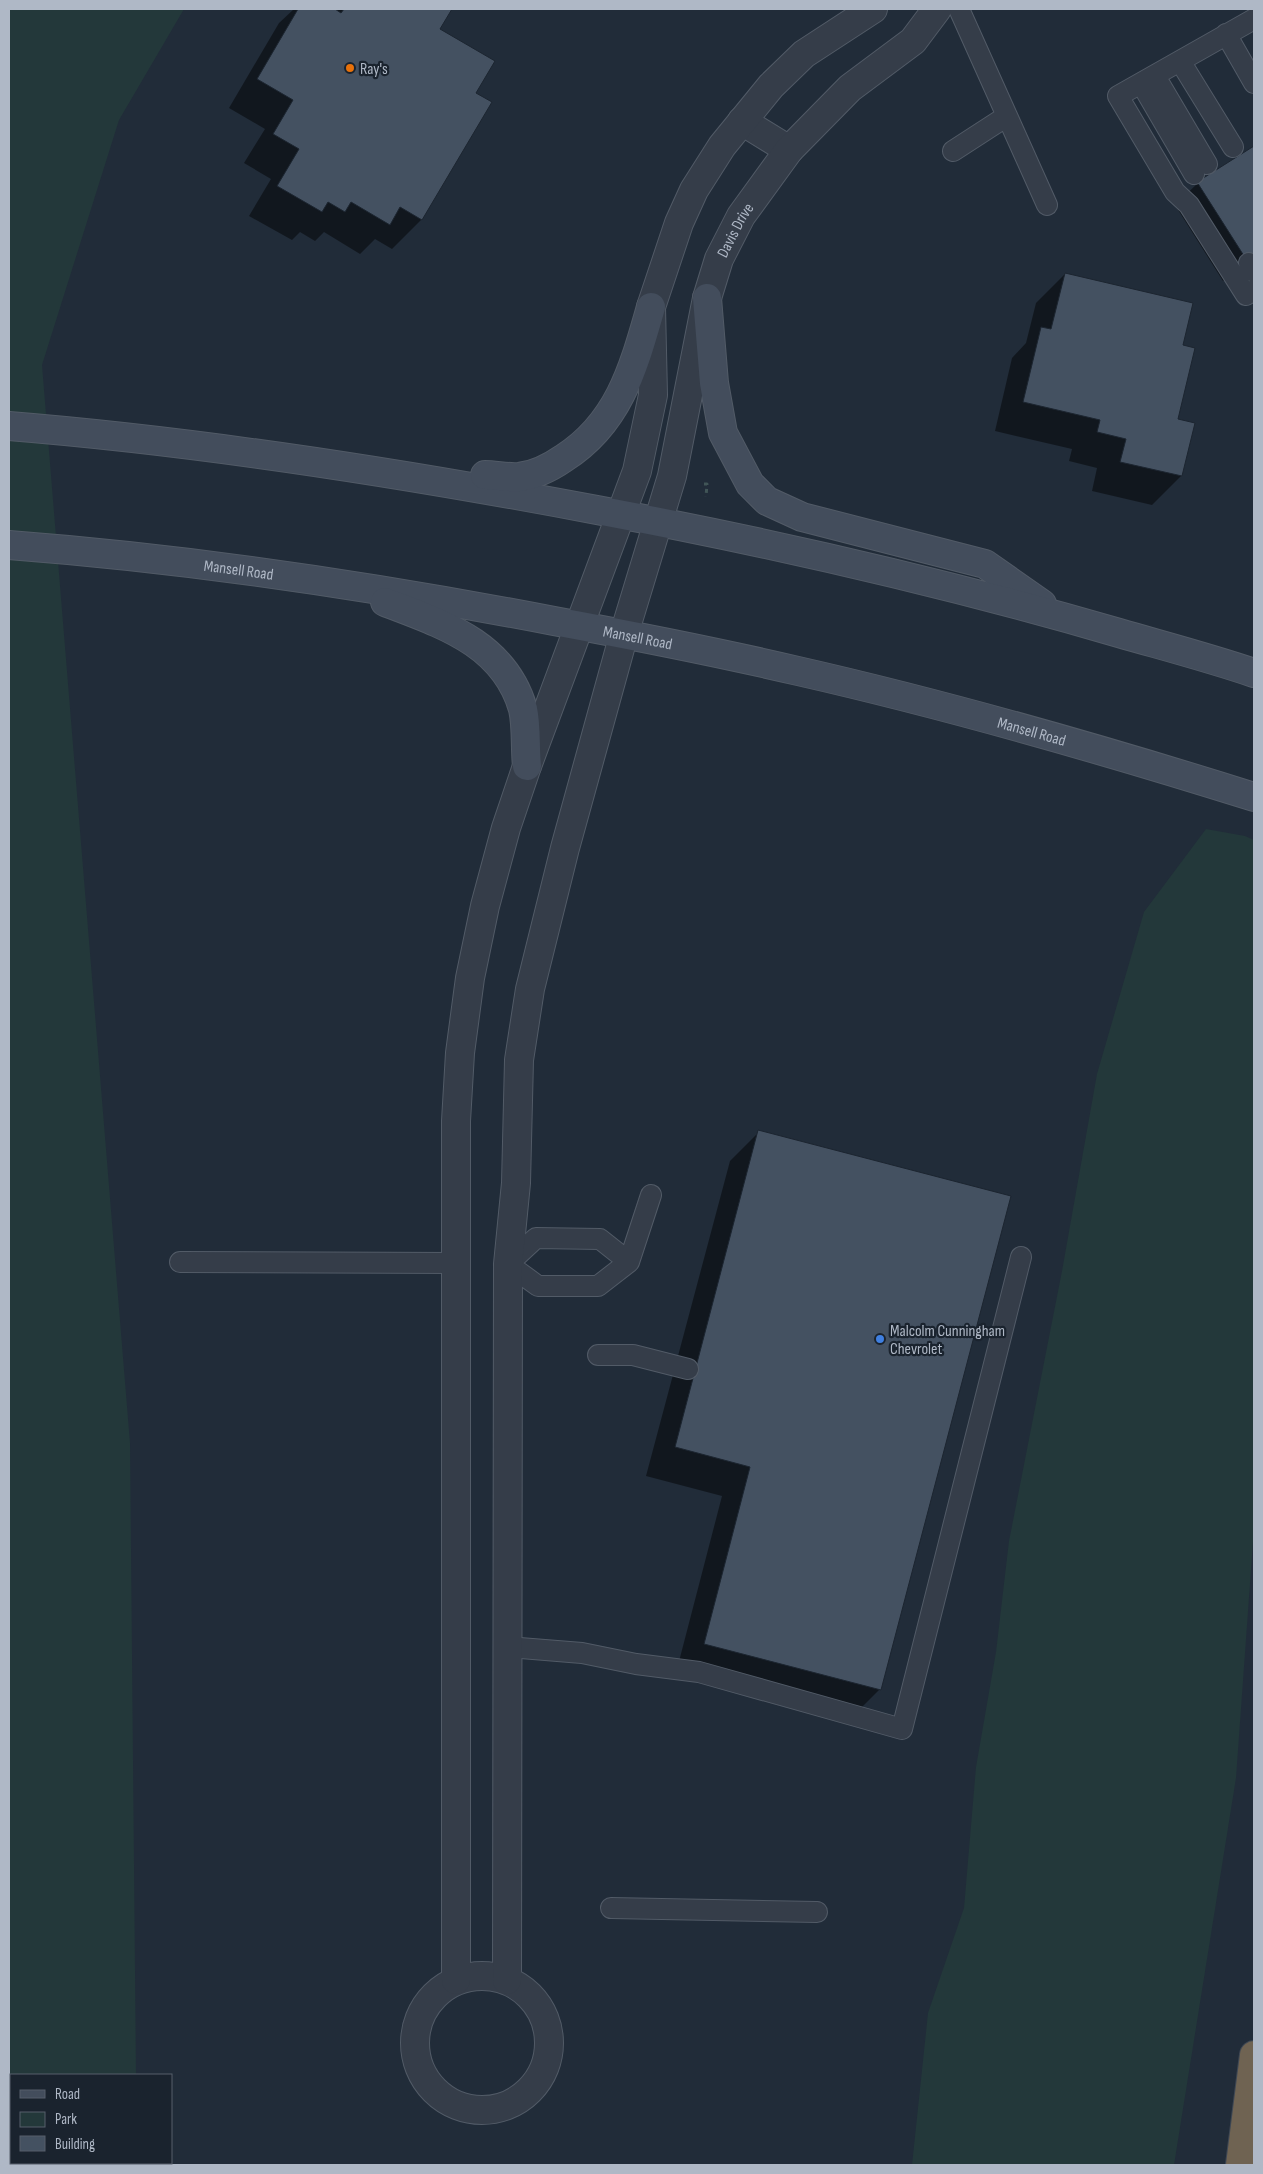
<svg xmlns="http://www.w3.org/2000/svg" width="1263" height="2174" font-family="'Sofia Sans Condensed',sans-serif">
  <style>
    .green { fill: #23383a }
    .shadow { fill: #0007 }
    .building { fill: #445161; stroke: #1c2530 }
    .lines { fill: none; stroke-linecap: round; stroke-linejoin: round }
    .lane-casing { stroke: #525b67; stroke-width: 22 }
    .street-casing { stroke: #525b67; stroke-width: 30 }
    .secondary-casing { stroke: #525b67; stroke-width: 30 }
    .highway-casing { stroke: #3f4854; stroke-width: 30 }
    .path { stroke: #415557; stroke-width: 3; stroke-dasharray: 4 4; stroke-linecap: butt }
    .lane { stroke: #353d49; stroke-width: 20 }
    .street { stroke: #353d49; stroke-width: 28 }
    .secondary { stroke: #434d5c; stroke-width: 28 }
    .highway { stroke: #6f6352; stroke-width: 28 }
    .food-dot { fill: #e8710a; stroke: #1a232e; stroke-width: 2 }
    .shop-dot { fill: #3f7fe0; stroke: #1a232e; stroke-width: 2 }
    .labels { text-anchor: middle; stroke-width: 4.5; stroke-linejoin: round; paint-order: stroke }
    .poi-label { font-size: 16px; fill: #afb8c6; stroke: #1a232e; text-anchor: start }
    .street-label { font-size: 16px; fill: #afb8c6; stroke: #1a232e }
  </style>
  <rect width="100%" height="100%" fill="#212c39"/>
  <path class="green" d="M9,9H184L119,120L42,365L130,1443L136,2075H11V2163H137V2165H9Z
    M1206,829L1245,836L1254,840V1528L1236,1778L1174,2165H912L928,2013L964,1908L976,1767L996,1652L1009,1541L1062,1271L1097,1074L1144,912Z"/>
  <path class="shadow" d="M294,9H451L438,29L474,93L491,102L421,220L392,249L375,239L360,254L324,232L315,241L300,232L292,240L249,216L271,179L244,163L265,129L229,108L279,23Z
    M1254,148V261L1223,281L1175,205L1198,183Z
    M1065,274L1182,345L1176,420L1181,476L1152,505L1092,491L1097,468L1069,461L1072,449L995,431L1012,358L1026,343L1036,303Z
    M759,1132L880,1689L851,1718L676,1673L722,1496L646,1476L730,1161Z"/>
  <path class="building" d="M298,9H335L341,13L344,9H452L440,29L495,61L476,93L492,102L422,220L400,207L390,225L351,202L345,212L328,202L322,212L277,186L299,149L273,134L293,100L257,79Z
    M1254,146V254L1246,259L1197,182Z
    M1065,273L1193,303L1183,345L1195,348L1178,419L1195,423L1182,476L1120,462L1126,439L1097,432L1100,420L1023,402L1041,327L1051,329Z
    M758,1130L1011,1196L881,1690L704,1644L750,1467L675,1447Z"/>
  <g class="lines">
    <defs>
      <path id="lane" d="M959,9L1047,205
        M1254,19L1118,96L1175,192L1189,205L1246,295L1254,290
        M1226,34L1254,83
        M1180,61L1233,147
        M1155,76L1207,164
        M1141,83L1194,174
        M953,151L1007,116
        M1249,263L1254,272
        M180,1262L455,1263
        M629,1262L600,1239L536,1238L508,1264L538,1286H598L629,1262L651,1195
        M598,1355H633L688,1369
        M507,1647L582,1653L636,1664L699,1672L902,1729L1021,1257
        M611,1908L817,1912"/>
      <g id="street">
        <path d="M742,121L789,150"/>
        <circle cx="482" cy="2043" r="67"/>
        <path d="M456,1980V1121L460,1053L470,978L485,906L506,828L527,766L637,471L653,395L651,307L679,223L694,190L722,146L771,86L804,54L873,9"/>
        <path id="s1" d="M507,1980L508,1264L516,1183L519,1060L530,989L565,848L624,634L672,476L707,298L719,259L741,216L789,150L850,88L913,41L937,9"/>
      </g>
      <g id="secondary">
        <path d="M707,298L714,383L723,433L750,484L767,501L802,517L985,564L1042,604"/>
        <path d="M9,426C206,442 402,473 597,510C773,543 947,583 1119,633C1164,646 1210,658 1254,673"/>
        <path d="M485,475C496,475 508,478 519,477C536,475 551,467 564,458C620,422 634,366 651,307"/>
        <path id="s2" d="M9,545C192,559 373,586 554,621C635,636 717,652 798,671C952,706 1104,750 1254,797"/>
        <path d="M385,602C442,624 504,643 523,709C527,727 525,749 527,766"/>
      </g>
      <path id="highway" d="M1240,2165L1254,2055"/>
    </defs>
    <use href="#lane" class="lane-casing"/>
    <use href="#street" class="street-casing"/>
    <use href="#secondary" class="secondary-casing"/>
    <use href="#highway" class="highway-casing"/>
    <path class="path" d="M704,484H707L706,497"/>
    <use href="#lane" class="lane"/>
    <use href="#street" class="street"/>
    <use href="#secondary" class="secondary"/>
    <use href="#highway" class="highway"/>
  </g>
  <circle class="food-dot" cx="350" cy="68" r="5"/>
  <circle class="shop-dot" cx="880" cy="1339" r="5"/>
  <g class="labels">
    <g class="poi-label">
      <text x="360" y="74">Ray's</text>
      <text x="890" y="1336">Malcolm Cunningham<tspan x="890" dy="18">Chevrolet</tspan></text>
    </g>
    <g class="street-label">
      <text dy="6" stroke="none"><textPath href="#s1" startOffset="1780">Davis Drive</textPath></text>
      <text dy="6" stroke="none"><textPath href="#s2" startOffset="231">Mansell Road</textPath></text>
      <text dy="6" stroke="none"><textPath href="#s2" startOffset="636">Mansell Road</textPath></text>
      <text dy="6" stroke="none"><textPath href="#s2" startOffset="1041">Mansell Road</textPath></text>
    </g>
  </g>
  <rect width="1263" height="2174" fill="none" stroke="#afb8c6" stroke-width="20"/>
  <rect x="10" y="2074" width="162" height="90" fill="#1a232e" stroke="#565f6b"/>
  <rect x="20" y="2090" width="25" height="8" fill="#434d5c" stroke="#565f6b"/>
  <text x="55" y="2099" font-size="15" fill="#afb8c6">Road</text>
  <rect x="20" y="2112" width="25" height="15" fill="#23383a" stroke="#565f6b"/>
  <text x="55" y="2124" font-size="15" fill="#afb8c6">Park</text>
  <rect x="20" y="2136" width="25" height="15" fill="#445161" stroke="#565f6b"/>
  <text x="55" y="2149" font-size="15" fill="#afb8c6">Building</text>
</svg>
